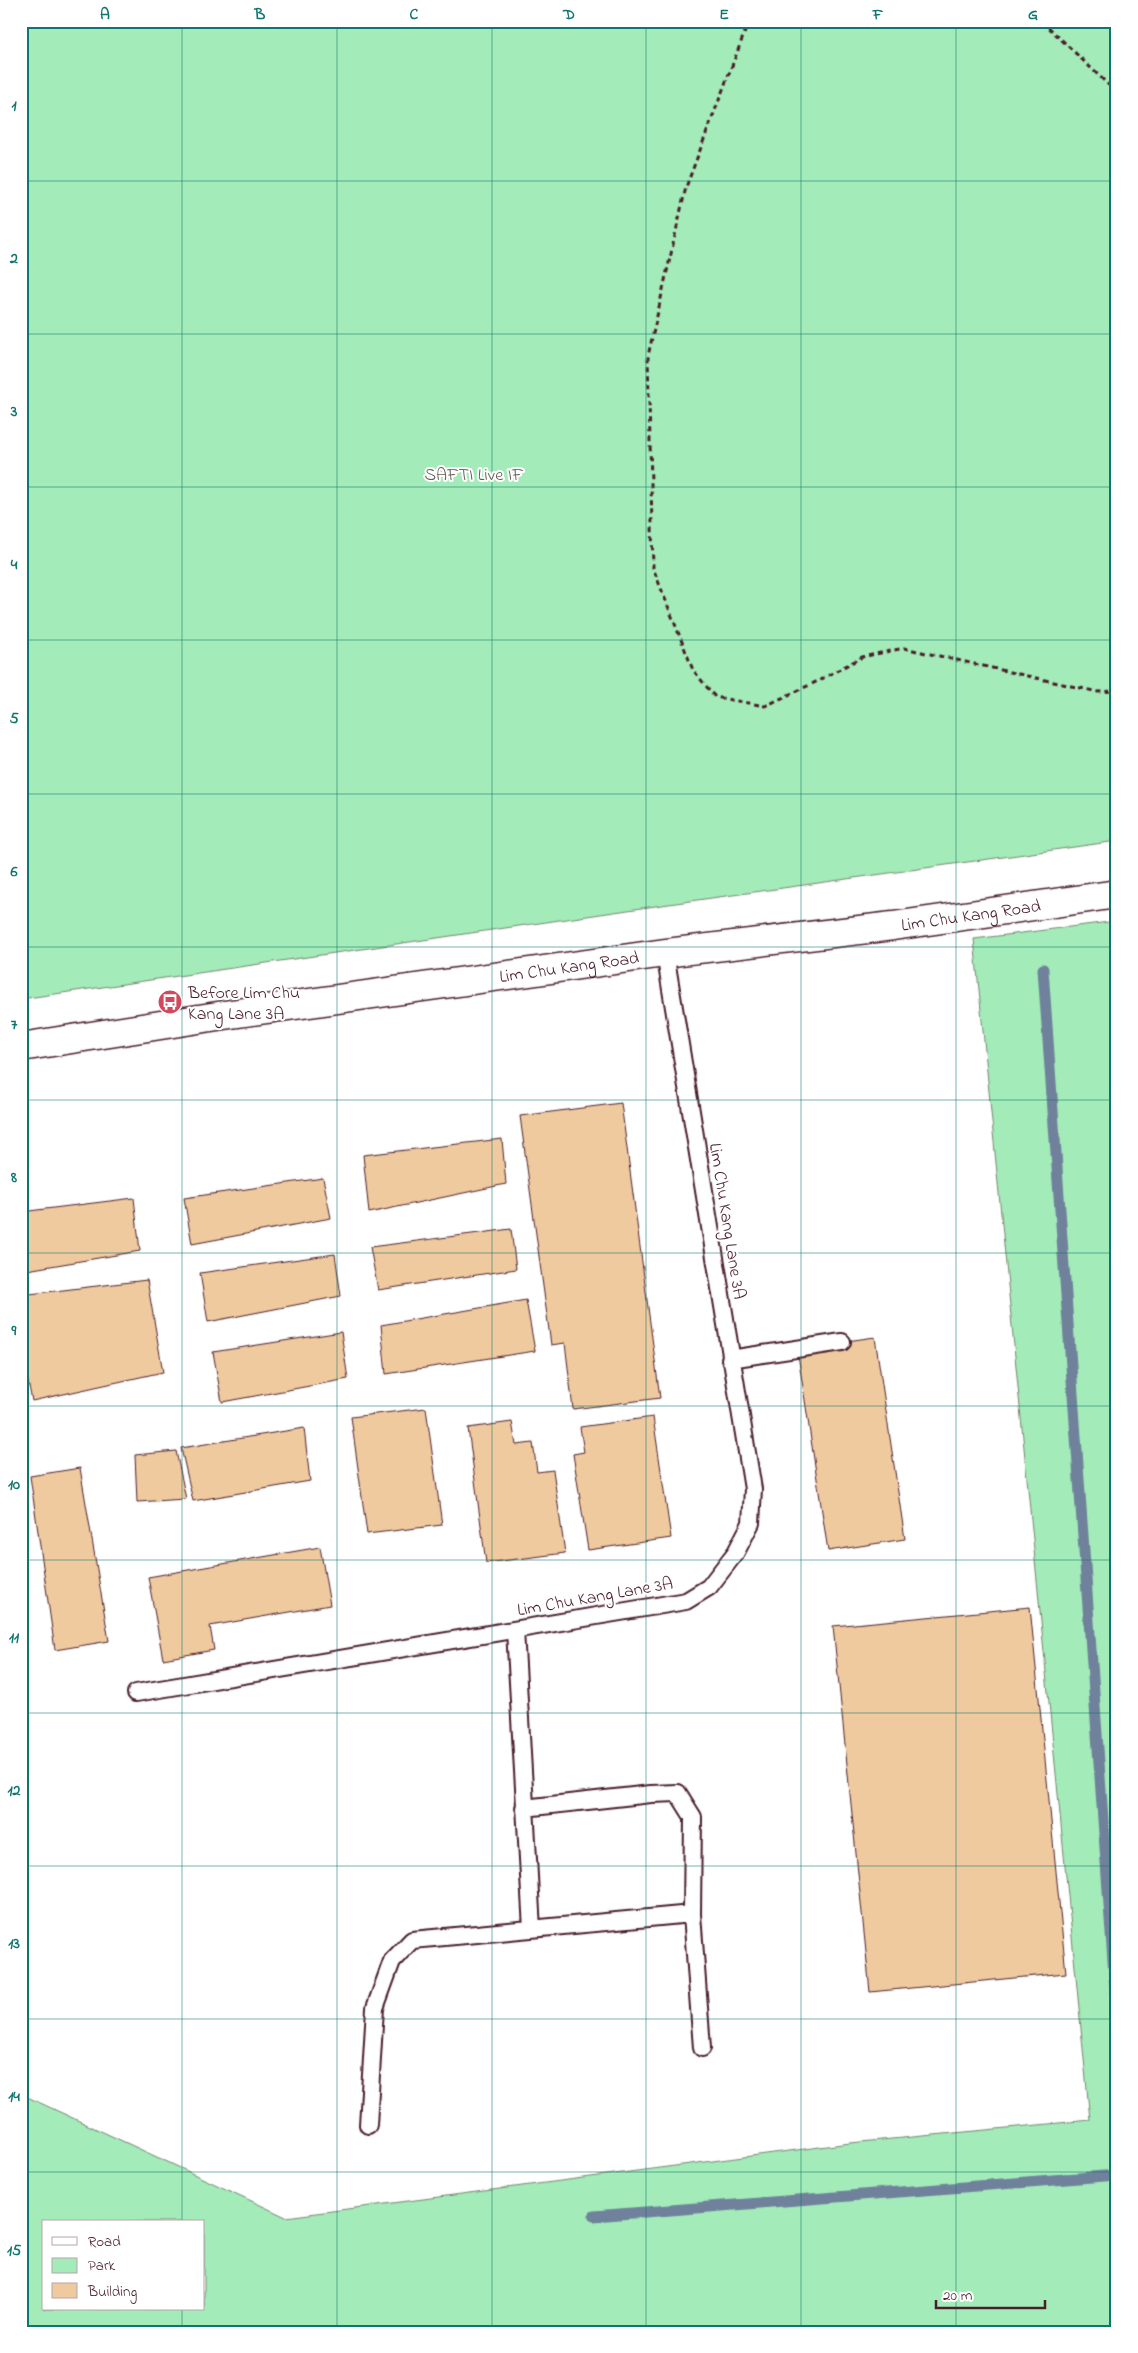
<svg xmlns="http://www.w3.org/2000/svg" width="1138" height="2353" font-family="'Indie Flower',sans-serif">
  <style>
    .green { fill: #a3ebb8; stroke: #768572; fill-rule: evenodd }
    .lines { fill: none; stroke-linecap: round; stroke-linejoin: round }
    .stream { stroke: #6f819c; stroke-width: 11 }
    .building { fill: #efca9f; stroke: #4a1f2b }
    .lane-casing { stroke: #4a1f2b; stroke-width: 20 }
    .secondary-casing { stroke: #4a1f2b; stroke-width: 31 }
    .path { stroke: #4a1f2b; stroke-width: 3; stroke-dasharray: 5 4; stroke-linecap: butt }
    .lane { stroke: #fff; stroke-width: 16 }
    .secondary { stroke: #fff; stroke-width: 28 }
    .grid { fill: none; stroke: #0f766e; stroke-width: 1; stroke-opacity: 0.55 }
    .labels { text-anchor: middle; stroke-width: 4; stroke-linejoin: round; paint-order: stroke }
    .park-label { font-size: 18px; fill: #655c55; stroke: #fff }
    .street-label { font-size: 18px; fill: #4a1f2b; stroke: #fff }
    .poi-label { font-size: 18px; fill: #4a1f2b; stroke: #fff; text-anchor: start }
    .neatline { fill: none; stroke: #0f766e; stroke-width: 2 }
    .grid-label { font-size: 16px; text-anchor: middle; font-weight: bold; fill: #0f766e }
  </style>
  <rect width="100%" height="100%" fill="#fff"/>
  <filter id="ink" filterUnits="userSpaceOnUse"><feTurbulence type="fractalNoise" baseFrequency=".02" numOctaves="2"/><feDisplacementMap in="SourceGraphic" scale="10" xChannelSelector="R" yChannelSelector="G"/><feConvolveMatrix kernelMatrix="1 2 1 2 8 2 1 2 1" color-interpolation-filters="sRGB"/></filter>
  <g filter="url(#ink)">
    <path class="green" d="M21,21H1117V841L669,904L21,999Z
      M1117,921V2332H21V2094L286,2217L850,2143L1090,2120L974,939ZM44,2222H204V2309H44Z"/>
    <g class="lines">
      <path class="stream" d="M1043,969L1117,2018
        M594,2216L1117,2175"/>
    </g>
    <path class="building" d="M621,1103L660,1398L573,1409L565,1343L551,1345L520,1116Z
      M502,1139L506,1184L369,1213L363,1155Z
      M323,1178L331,1218L192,1244L184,1198Z
      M134,1198L140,1251L21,1271V1212Z
      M511,1229L516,1269L378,1290L370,1247Z
      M335,1254L341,1296L208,1322L200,1273Z
      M147,1280L163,1372L32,1401L21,1347V1295Z
      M526,1300L535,1351L386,1374L381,1325Z
      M341,1332L348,1379L222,1402L213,1352Z
      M875,1337L905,1539L828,1551L797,1348Z
      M426,1408L442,1525L367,1534L351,1417Z
      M653,1417L671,1538L588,1550L573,1454L584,1452L580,1427Z
      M512,1422L516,1445L533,1443L537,1472L553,1470L565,1553L486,1563L468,1428Z
      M304,1428L310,1481L193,1501L181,1448Z
      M176,1451L186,1499L137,1502L135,1455Z
      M80,1468L109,1641L55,1650L30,1476Z
      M320,1547L330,1605L210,1626L214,1650L163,1659L148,1577Z
      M1030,1607L1066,1973L870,1992L833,1626Z"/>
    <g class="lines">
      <defs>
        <path id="lane" d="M730,1359L842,1342
          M515,1630L532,1929
          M136,1693L686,1601L709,1587L736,1552L751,1523L753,1489L665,953
          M524,1808L651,1794L678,1793L693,1817L692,1914L702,2048
          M368,2125L375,2008L392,1961L412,1940L692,1914"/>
        <g id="secondary">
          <path id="s1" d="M21,1047L224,1015L665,953L893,926L1117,894"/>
        </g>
      </defs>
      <use href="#lane" class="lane-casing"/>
      <use href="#secondary" class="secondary-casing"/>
      <path class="path" d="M749,21L686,187L648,356L653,568L693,670L715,697L765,706L818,681L862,657L904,648L1098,692L1117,691
        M1042,21L1117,93"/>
      <use href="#lane" class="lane"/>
      <use href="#secondary" class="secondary"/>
    </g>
  </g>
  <path class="grid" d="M182,21V2222M337,21V2332M492,21V2332M646,21V2332M801,21V2332M956,21V2332M21,181H1117M21,334H1117M21,487H1117M21,640H1117M21,794H1117M21,947H1117M21,1100H1117M21,1253H1117M21,1406H1117M21,1560H1117M21,1713H1117M21,1866H1117M21,2019H1117M21,2172H1117M182,2309V2332"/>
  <defs>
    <symbol id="bus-disc" viewBox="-11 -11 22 22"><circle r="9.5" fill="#d1495b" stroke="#fff"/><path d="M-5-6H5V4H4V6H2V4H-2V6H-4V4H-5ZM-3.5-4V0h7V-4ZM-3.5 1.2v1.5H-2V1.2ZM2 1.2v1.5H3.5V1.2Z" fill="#fff"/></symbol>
  </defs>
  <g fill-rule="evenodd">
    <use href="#bus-disc" x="156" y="988" width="28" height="28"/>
  </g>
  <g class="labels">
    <g class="park-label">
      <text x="474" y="480">SAFTI Live IF</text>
    </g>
    <g class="street-label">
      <text dy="6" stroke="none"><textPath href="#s1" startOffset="959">Lim Chu Kang Road</textPath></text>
      <text dy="6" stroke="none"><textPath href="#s1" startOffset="554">Lim Chu Kang Road</textPath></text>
      <text transform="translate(728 1221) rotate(81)" y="6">Lim Chu Kang Lane 3A</text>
      <text transform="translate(595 1596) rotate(-10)" y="6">Lim Chu Kang Lane 3A</text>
    </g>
    <g class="poi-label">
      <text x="188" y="998">Before Lim Chu<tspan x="188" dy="21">Kang Lane 3A</tspan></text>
    </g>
  </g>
  <rect width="1138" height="2353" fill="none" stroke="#fff" stroke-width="55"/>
  <rect x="42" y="2220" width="162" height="90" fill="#ffffff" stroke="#b7a5aa"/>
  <rect x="52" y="2237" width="25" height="8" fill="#ffffff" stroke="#b7a5aa"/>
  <text x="88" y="2246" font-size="15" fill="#4a1f2b">Road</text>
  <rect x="52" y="2258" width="25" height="15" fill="#a3ebb8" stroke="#b7a5aa"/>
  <text x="88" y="2270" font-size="15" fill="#4a1f2b">Park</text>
  <rect x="52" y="2283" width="25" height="15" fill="#efca9f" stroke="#b7a5aa"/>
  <text x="88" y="2296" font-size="15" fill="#4a1f2b">Building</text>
  <path d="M936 2300v8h109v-8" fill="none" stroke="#4a1f2b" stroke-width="2.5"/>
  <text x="943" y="2300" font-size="15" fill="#4a1f2b" stroke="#ffffff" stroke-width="4" paint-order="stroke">20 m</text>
  <rect x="28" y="28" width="1082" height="2298" class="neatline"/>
  <g class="grid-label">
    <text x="105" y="19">A</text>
    <text x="260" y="19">B</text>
    <text x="414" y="19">C</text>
    <text x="569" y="19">D</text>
    <text x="724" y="19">E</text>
    <text x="878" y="19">F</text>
    <text x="1033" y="19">G</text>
    <text x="14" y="110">1</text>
    <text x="14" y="263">2</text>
    <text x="14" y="416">3</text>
    <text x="14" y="569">4</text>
    <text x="14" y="723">5</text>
    <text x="14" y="876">6</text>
    <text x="14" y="1029">7</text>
    <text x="14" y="1182">8</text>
    <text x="14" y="1335">9</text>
    <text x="14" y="1489">10</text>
    <text x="14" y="1642">11</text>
    <text x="14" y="1795">12</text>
    <text x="14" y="1948">13</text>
    <text x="14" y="2101">14</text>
    <text x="14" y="2255">15</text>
  </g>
</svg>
